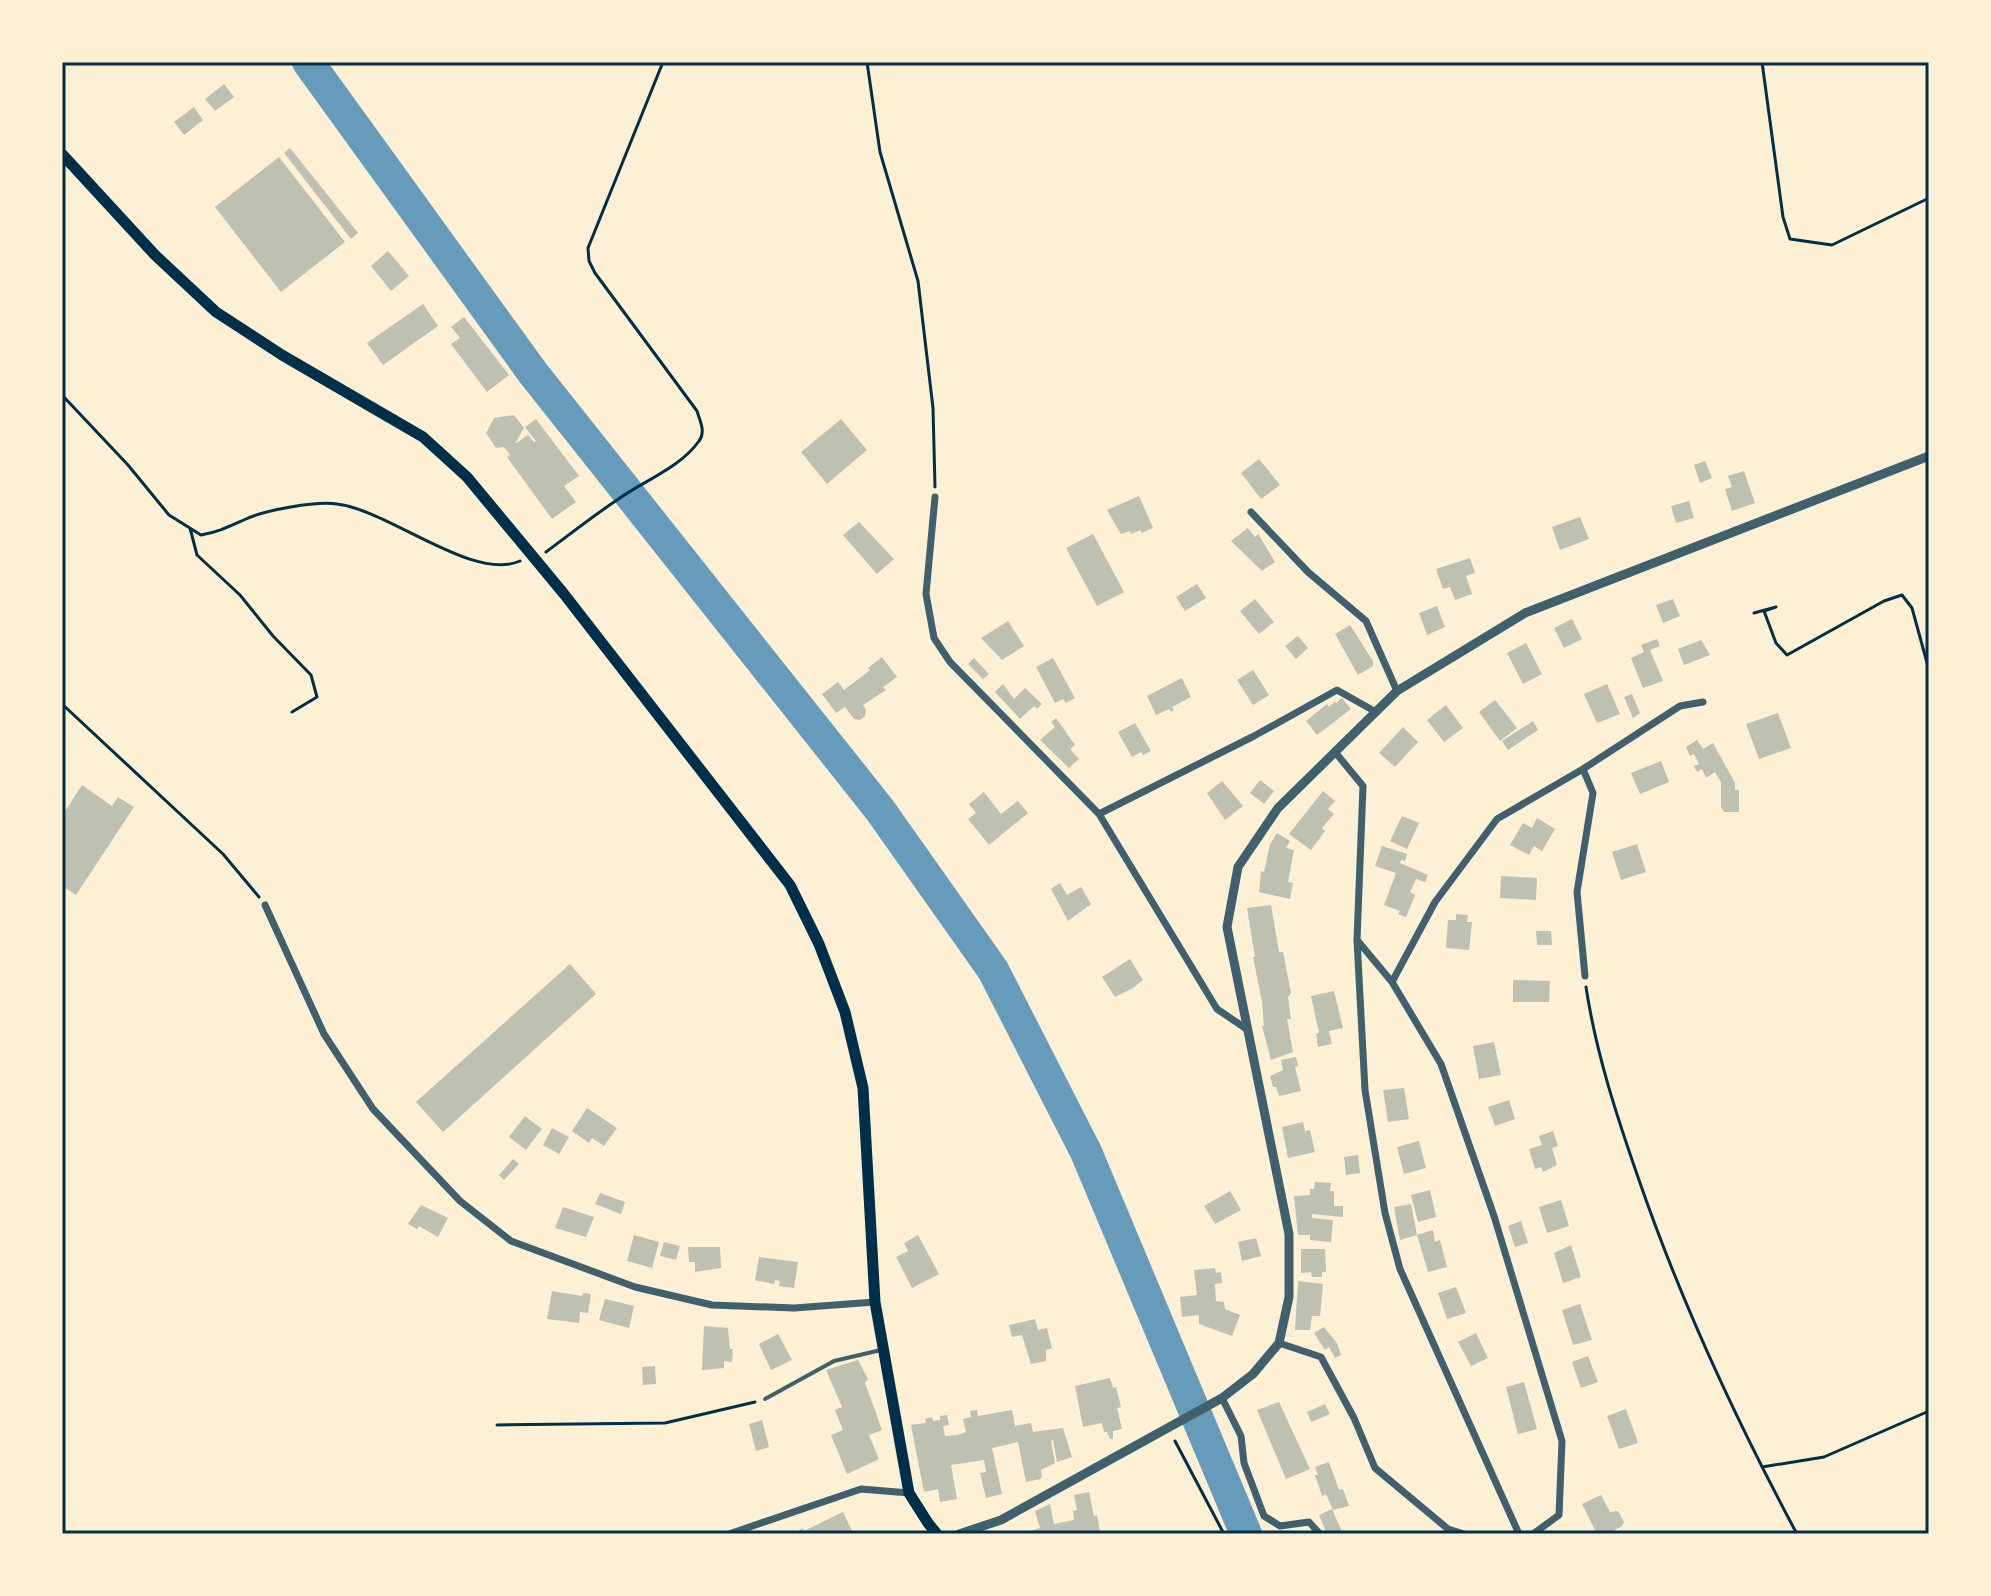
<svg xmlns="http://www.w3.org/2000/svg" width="1991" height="1596" font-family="Overpass,sans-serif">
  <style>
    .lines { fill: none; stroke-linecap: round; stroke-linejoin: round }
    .river { stroke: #669bbc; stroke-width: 32 }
    .building { fill: #bec0b2 }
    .path { stroke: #003049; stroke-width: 3 }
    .service { stroke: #3f606c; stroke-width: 4 }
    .minor { stroke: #3f606c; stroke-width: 7 }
    .tertiary { stroke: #3f606c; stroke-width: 9 }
    .secondary { stroke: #003049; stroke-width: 11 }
    .neatline { fill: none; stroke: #003049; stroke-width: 3 }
  </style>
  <rect width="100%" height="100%" fill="#fdf0d5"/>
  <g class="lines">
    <path class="river" d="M308,62L533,373L880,810L993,970L1086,1152L1246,1534"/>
  </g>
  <path class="building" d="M224,84L234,97L215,111L205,99Z
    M194,107L203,120L184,135L174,122Z
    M290,148L358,233L351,239L284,153Z
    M279,157L345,242L281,292L215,207Z
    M388,251L409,276L391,291L371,266Z
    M423,304L438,326L383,365L367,343Z
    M464,317L509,375L487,392L451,344L460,338L451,327Z
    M514,415L524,428L515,444L528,435L534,442L536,441L525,427L536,419L579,476L564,486L576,502L552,519L507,457L510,455L504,447L496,448L486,433L494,418Z
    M841,419L867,450L827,484L801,452Z
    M1259,459L1280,485L1261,499L1241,473Z
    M1705,461L1712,478L1700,483L1694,465Z
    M1744,471L1755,503L1732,511L1725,489L1732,487L1728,476Z
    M1139,496L1153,528L1142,533L1140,530L1131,534L1130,531L1121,534L1107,510Z
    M1689,501L1694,518L1676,523L1671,506Z
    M1580,517L1589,539L1560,550L1552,527Z
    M859,522L894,559L877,574L843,535Z
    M1248,528L1255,537L1258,534L1275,562L1262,571L1231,541Z
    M1093,534L1124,592L1097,606L1066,548Z
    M1470,558L1475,573L1466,576L1472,594L1455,600L1450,587L1443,589L1436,569Z
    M1197,584L1206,598L1185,611L1176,597Z
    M1255,599L1274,622L1259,634L1240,611Z
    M1673,599L1680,616L1663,623L1656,605Z
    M1437,606L1445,627L1427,635L1419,613Z
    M1572,619L1582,639L1564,648L1554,628Z
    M1008,621L1024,646L1002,660L981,638Z
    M1350,625L1373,661V666L1358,675L1335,634Z
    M1298,636L1308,648L1296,659L1285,646Z
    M1657,639L1660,646L1650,650L1663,681L1643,688L1631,658L1644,652L1641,645Z
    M1701,640L1710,655L1684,665L1678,649Z
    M1526,643L1542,674L1523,684L1507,653Z
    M882,657L897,677L883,687L886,690L863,705L866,710L865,716L860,720L854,719L845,707L836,713L822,694L838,682L844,690L870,670L868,668Z
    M974,658L989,674L983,679L968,664Z
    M1053,658L1075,698L1066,703L1063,699L1055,703L1036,667Z
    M1253,670L1269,695L1253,705L1237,680Z
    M1182,678L1191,697L1172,707L1174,710L1171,712L1169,709L1156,715L1147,696Z
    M1003,684L1014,699L1025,688L1042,704L1037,709L1034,706L1020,719L995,692Z
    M1607,684L1620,714L1597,723L1584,694Z
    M1632,694L1640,713L1633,718L1624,697Z
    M1342,698L1351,709L1317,735L1306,721L1327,704L1329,707L1335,701L1336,703Z
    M1495,700L1517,728L1500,741L1479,712Z
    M1446,705L1463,728L1444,742L1427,720Z
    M1778,713L1791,748L1759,759L1746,724Z
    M1056,718L1075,745L1070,749L1079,759L1069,768L1040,740L1055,727L1051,722Z
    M1533,721L1538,730L1508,750L1502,741Z
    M1135,723L1151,751L1143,755L1141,752L1132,757L1118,732Z
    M1403,727L1418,742L1395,767L1379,753Z
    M1697,740L1703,749L1713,743L1735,783V790H1739V812H1724L1721,807V782L1715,772L1706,778L1702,769L1697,772L1694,766L1699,764L1694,754L1690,756L1686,747Z
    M1661,761L1669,782L1640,794L1631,773Z
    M1260,780L1274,791L1264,804L1250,793Z
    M1222,781L1243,806L1225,820L1207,793Z
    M82,785L112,806L118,797L134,807L76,895L62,886V816Z
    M1323,791L1335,801L1328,809L1334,814L1322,828L1325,831L1311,850L1289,834Z
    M984,792L1001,814L1018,801L1028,813L989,845L968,819L976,813L969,804Z
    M1402,816L1419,823L1407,849L1390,841Z
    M1537,818L1555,829L1542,851L1534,846L1529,855L1510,845L1523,823L1532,828Z
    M1277,833L1290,841L1286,848L1294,850L1288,882L1293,883L1290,899L1259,892L1261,871L1264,872L1270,844Z
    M1637,844L1646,872L1621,880L1612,852Z
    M1382,846L1407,854L1405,861L1401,860L1400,863L1428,875L1425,882L1416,879L1410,892L1415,895L1406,917L1398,914L1400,911L1384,905L1396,873L1375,866Z
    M1501,876L1537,878L1536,900L1500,898Z
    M1060,883L1067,895L1081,887L1091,904L1068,921L1051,889Z
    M1271,905L1279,952H1283L1291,993L1288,997L1291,1019H1287L1293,1052L1271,1060L1262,1026H1264L1262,1002L1253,957H1255L1247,908Z
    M1456,914L1468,915L1467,922H1472L1469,950L1446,948L1448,920H1456Z
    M1536,931H1551L1552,945H1537Z
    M1130,959L1143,980L1133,988L1115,997L1102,977Z
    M570,964L596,994L443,1132L416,1102Z
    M1513,980L1550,981L1549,1002H1513Z
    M1334,991L1343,1028L1329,1031L1332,1044L1318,1047L1316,1034L1319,1033L1311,996Z
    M1494,1042L1501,1075L1479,1079L1473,1046Z
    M1296,1057L1298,1066L1295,1067L1301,1091L1279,1096L1276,1087H1273L1270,1076L1283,1070L1281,1060Z
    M1404,1088L1409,1119L1388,1122L1383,1090Z
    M1509,1100L1515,1119L1495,1126L1488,1107Z
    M587,1108L617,1128L604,1146L592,1138L589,1143L572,1131Z
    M525,1116L542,1129L526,1150L509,1137Z
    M1303,1122L1305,1131L1310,1130L1315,1152L1288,1158L1282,1127Z
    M552,1128L569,1137L559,1154L543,1145Z
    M1553,1131L1558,1146L1552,1148L1557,1165L1543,1172L1541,1167L1535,1169L1529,1149L1542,1145L1539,1136Z
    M1419,1141L1426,1168L1404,1174L1397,1147Z
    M1358,1155L1360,1173L1346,1175L1344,1157Z
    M513,1159L519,1164L504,1180L499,1175Z
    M1315,1182L1331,1183L1330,1191H1334V1206H1343V1217L1312,1214V1218L1333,1220L1331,1242L1310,1240V1235H1298L1294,1196L1310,1195V1189H1314Z
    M1430,1190L1436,1217L1418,1222L1411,1195Z
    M1230,1191L1241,1210L1215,1224L1204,1206Z
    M600,1193L625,1202L621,1214L595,1204Z
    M1561,1200L1569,1226L1547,1233L1539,1207Z
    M1411,1204L1417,1235L1400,1240L1394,1207Z
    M421,1205L448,1218L438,1237L419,1226L417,1229L408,1224Z
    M563,1207L594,1217L586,1237L555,1228Z
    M1521,1221L1528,1243L1515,1247L1508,1226Z
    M1433,1230L1435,1242L1440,1240L1447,1267L1428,1272L1417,1235Z
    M634,1235L659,1242L652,1268L627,1261Z
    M918,1235L939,1274L912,1288L896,1257L908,1251L904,1243Z
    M1256,1238L1261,1256L1242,1261L1238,1242Z
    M664,1242L680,1246L676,1260L660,1256Z
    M1571,1245L1581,1277L1563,1283L1554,1253Z
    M688,1247H720L721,1268L695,1272V1262H689Z
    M1301,1249H1325L1326,1272H1322V1277H1312L1311,1272L1301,1273Z
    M759,1257L798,1262L794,1288L779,1286L780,1281L775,1280L774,1284L755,1280Z
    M1215,1268L1216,1273L1221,1272L1222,1283L1215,1284L1216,1301L1224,1302L1225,1309L1240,1315L1232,1336L1199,1324V1315L1182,1317L1180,1297L1197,1295L1194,1270Z
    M1298,1281L1323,1284L1320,1316H1312L1310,1330H1295Z
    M1456,1287L1466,1313L1447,1319L1438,1293Z
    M552,1291L582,1296L583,1293L591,1294L588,1313L580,1312L579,1323L547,1319Z
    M605,1299L634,1306L629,1328L599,1320Z
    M1580,1304L1592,1340L1573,1345L1562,1310Z
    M1035,1319L1038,1330L1047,1328L1052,1348L1046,1350V1361L1031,1364L1022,1335L1012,1337L1009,1325Z
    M704,1326L728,1328L730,1349H733L732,1362L724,1361V1368L702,1370Z
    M1324,1327L1337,1343L1341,1355L1335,1358L1329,1347L1325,1350L1314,1333Z
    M1476,1333L1488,1358L1471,1366L1458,1342Z
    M778,1334L792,1360L771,1370L759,1344Z
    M1588,1356L1598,1382L1581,1388L1572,1362Z
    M858,1360L868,1379L865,1383L882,1430L869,1435L879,1459L847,1474L831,1435L843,1430L835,1410L842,1407L826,1370Z
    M655,1366L656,1384L643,1385L642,1367Z
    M1110,1378L1113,1388L1116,1387L1121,1407L1117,1408L1122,1429L1113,1431V1439H1110L1107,1432H1104L1102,1423L1083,1427L1075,1386Z
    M1524,1382L1537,1429L1518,1434L1506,1387Z
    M1279,1402L1310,1469L1286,1479L1257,1410Z
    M1325,1404L1330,1414L1311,1422L1307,1412Z
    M1626,1409L1638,1443L1619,1449L1607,1416Z
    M977,1410L978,1416L1012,1410L1015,1426L1031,1423L1033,1432L1063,1428L1072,1457L1057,1462L1053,1440L1051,1441L1055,1463L1041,1470L1042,1477L1040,1479L1026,1482L1018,1442L992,1448L1002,1494L986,1498L980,1473L986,1472L984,1460L951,1465L957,1499L940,1502L938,1489L924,1492L911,1425L926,1423L925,1419L932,1417L933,1421L940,1420V1416L947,1415L949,1425L943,1426L945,1436L957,1435L966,1432L963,1419L971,1417L970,1411Z
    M762,1420L769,1447L756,1451L749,1424Z
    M1329,1462L1339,1490L1343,1489L1349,1506L1333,1510L1326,1494L1322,1496L1315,1475H1318L1315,1467Z
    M1089,1492L1094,1516L1097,1515L1100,1531H1104V1534H1019L1040,1528L1035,1511L1050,1504L1054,1524L1074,1520L1073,1511L1077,1510L1074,1495Z
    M1601,1495L1610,1512L1618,1511L1624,1522L1622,1526L1608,1534H1597L1582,1504Z
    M1332,1509L1343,1534H1327L1319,1515Z
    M843,1512L852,1531L845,1534H801L799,1530L803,1528L804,1531Z"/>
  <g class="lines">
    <path class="path" d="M867,62L880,152L918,281L933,408L935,487
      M1762,62L1783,217L1790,239L1832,245L1929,198
      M62,395L128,465L169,515L201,535C219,532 230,526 246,519C265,510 316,501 337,504C389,510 473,582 520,561
      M190,528L197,555L240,595L273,636L311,675L317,697L292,712
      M546,552C569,535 593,516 617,500C643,481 680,468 699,441C706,432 700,421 697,411L595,273L589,261L588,248L663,62
      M1754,613L1776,607L1764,611L1776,643L1787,655L1884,601L1902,595L1912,608L1929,670
      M62,704L223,854L259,897
      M1586,987C1596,1053 1617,1117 1639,1180C1681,1302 1736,1420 1797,1534
      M497,1425L665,1423L755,1402
      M1175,1441L1224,1534
      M1762,1467L1824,1457L1929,1411"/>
    <path class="service" d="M765,1399L834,1361L881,1350"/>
    <path class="minor" d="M935,497L926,594L934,638L950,662L1099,814L1217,1009L1248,1030
      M1251,512L1308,572L1366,621L1397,691
      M1335,752L1363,786L1357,940L1365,1090L1385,1213L1400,1269L1519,1534
      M1583,769L1593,793L1577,892L1585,976
      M1099,814L1254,736L1337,690L1376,712
      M265,905L324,1034L373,1109L460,1201L511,1241L635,1287L712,1305L794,1308L875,1302
      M1357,940L1392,982L1441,1064L1494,1216L1562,1441L1559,1515L1533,1534
      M1392,982L1435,902L1497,819L1583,769L1680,706L1703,702
      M1279,1343L1321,1357L1354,1418L1375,1468L1448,1529L1464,1534
      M1222,1398L1241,1436L1244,1463L1264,1516L1280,1526L1309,1522L1320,1534
      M729,1534L861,1489L909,1493"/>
    <path class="tertiary" d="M959,1534L1001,1520L1222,1398L1253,1374L1279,1343L1289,1297V1234L1227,927L1238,867L1278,808L1397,691L1525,613L1929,456"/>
    <path class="secondary" d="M62,154L155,255L216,312L282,355L423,437L467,477L564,594L790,885L819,944L845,1012L863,1088L875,1302L909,1493L928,1523L937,1534"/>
  </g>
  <rect width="1991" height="1596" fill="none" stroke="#fdf0d5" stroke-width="128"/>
  <rect x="64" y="64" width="1863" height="1468" class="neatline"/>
</svg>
